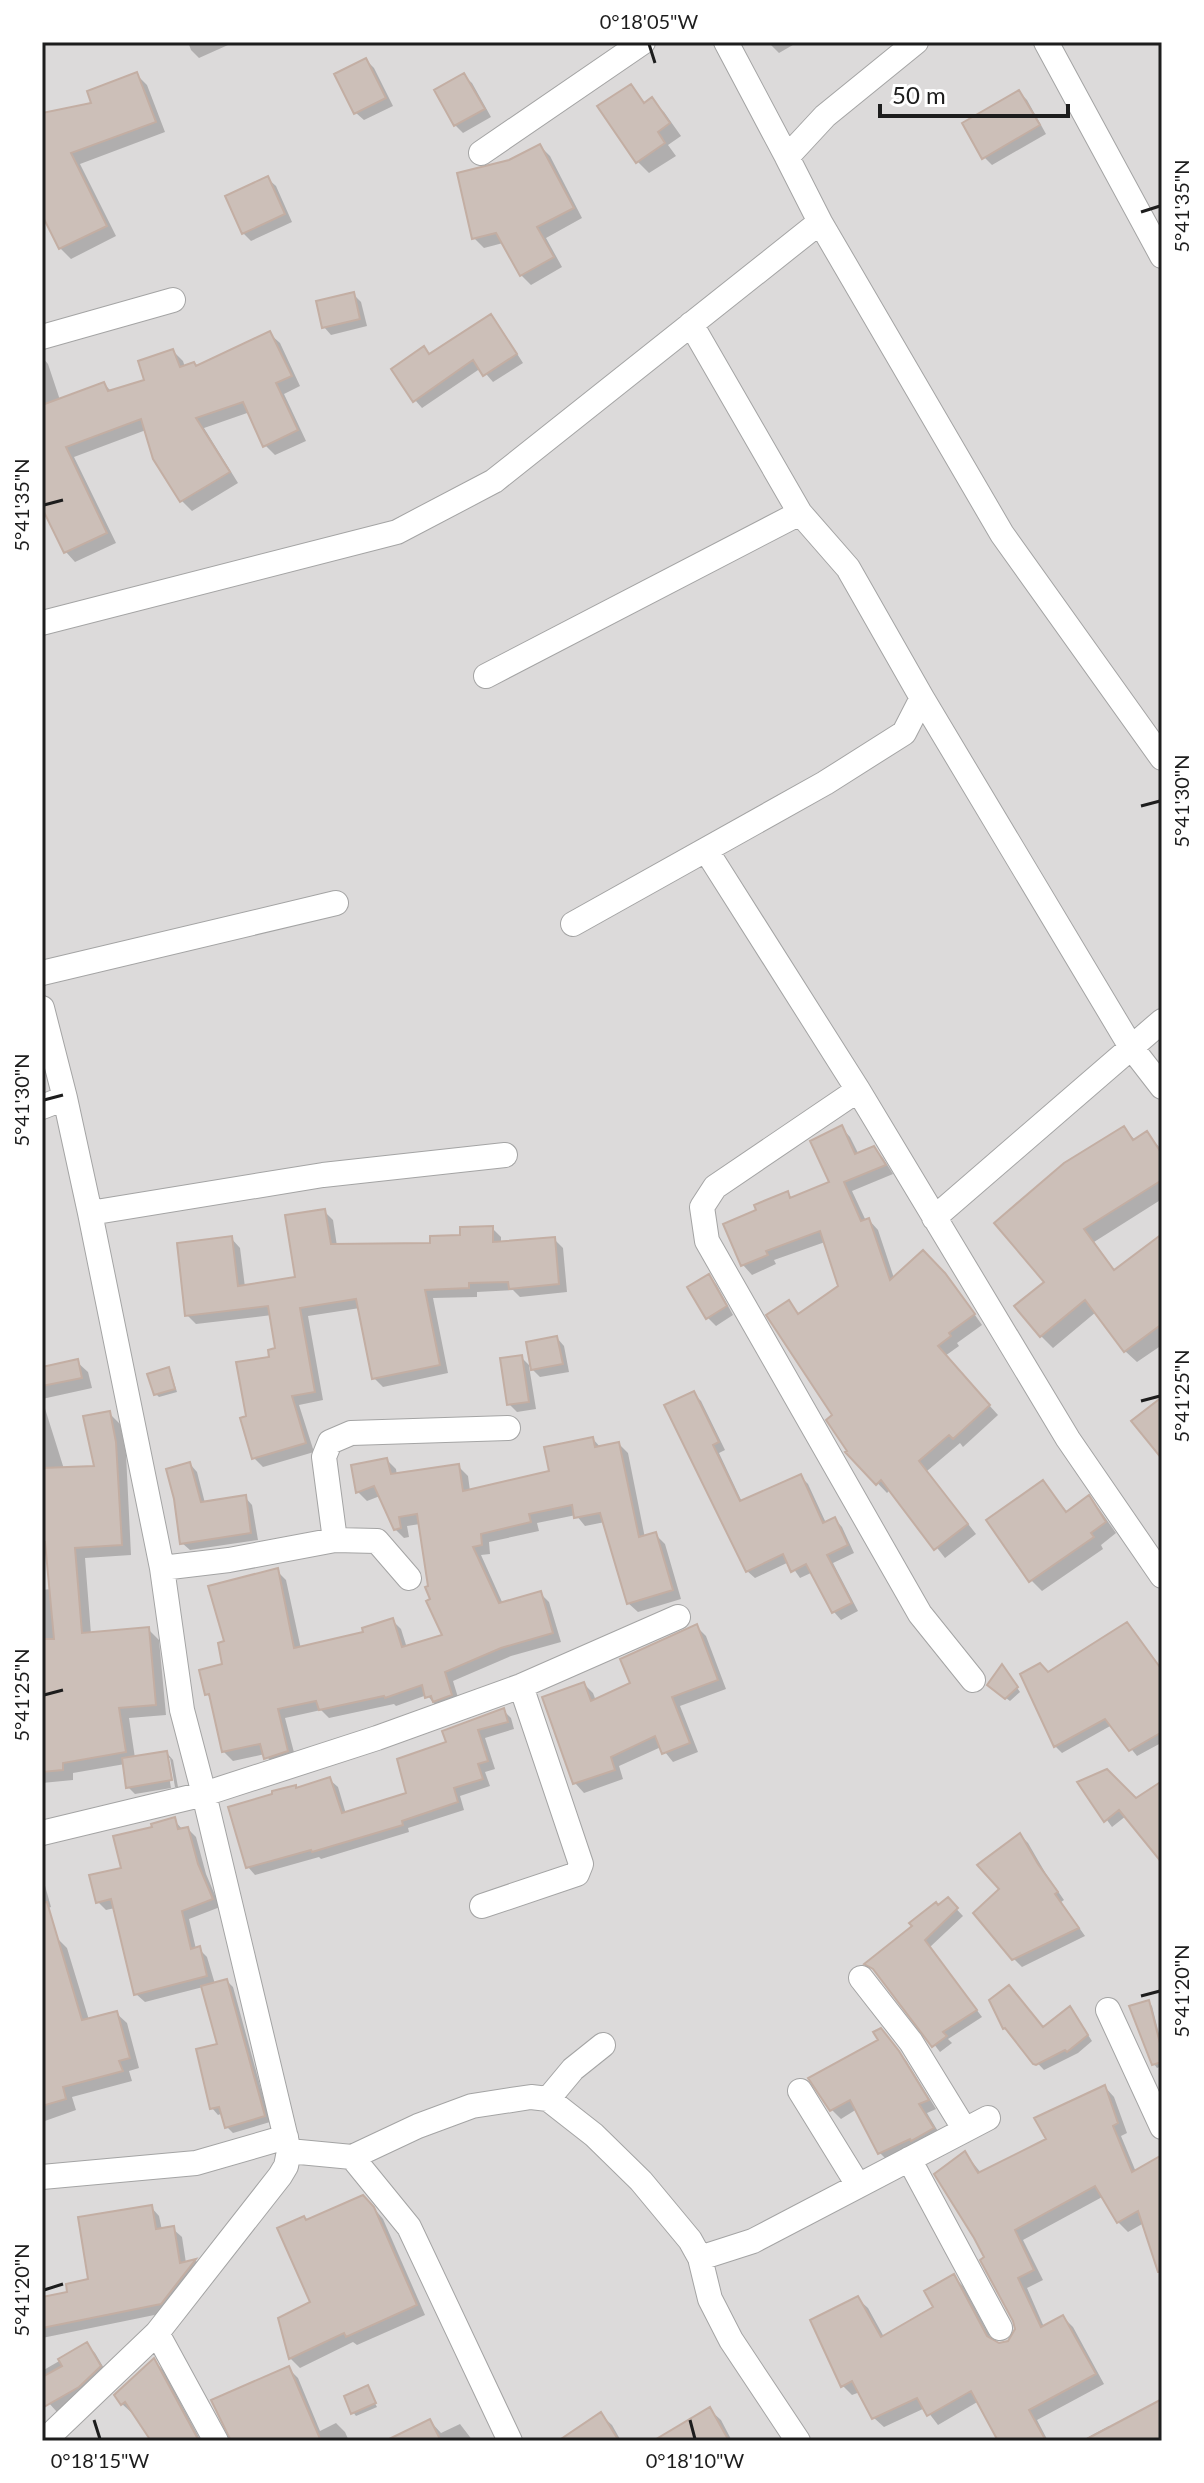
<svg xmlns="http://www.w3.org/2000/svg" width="1204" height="2483" font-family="Lato,sans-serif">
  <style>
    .residential { fill: #dcdada }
    .shadow { fill: #0003 }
    .building { fill: #ccbfb8; stroke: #c3aea3; stroke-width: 2 }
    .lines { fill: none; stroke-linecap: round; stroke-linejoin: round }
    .minor-casing { stroke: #a4a4a4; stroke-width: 26 }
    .minor { stroke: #fff; stroke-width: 24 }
    .ticks { fill: none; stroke: #1d1d1d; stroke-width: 3 }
    .neatline { fill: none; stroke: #1d1d1d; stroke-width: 3 }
    .ticks-label { font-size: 20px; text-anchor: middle; fill: #1d1d1d }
  </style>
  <rect width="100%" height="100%" fill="#f0eae2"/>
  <path class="residential" d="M42,42H1162V2441H42Z"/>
  <path class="shadow" d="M188,42H227L228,45L199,58L191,50Z
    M768,42H798L779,53Z
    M366,60L374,68L393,106L364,120L356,113Z
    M137,75L147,85L165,132L80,164L116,236L71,259L60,248L42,211V115L94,104Z
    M464,76L472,83L491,117L463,133L455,125Z
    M631,87L646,104L652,100L664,112L681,136L668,145L676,156L649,173L637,161Z
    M1019,92L1027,100L1046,134L992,165L984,157Z
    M540,146L550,156L582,218L546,238L562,267L531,285L521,275L503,243L484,248L474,238L510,162Z
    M268,179L276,186L292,222L251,241L243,233Z
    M353,294L361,302L367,326L331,335L324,327Z
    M490,316L498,324L523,363L493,382L481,368L422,408L415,400L424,349L430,355Z
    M270,334L280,343L300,386L284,394L306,441L275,455L265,445L250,412L204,428L238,483L192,511L182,501L146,430L74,457L116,543L75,562L66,552L42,504V357L48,364L60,400L104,384L112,392L146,381L173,351L183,361L185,367L197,368Z
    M841,1127L850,1137L859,1155L874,1149L883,1158L893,1174L852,1191L866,1221L869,1220L878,1230L894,1278L954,1285L982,1325L957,1343L959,1346L945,1356L998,1415L963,1447L960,1443L927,1471L976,1534L945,1558L891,1489L887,1493L848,1452L789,1302L800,1315L840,1287L825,1242L774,1260L776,1264L752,1275L743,1265L725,1225L758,1211L787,1194L793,1199L832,1183Z
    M1124,1128L1136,1141L1147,1134L1162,1150V1199L1094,1242L1115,1271L1162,1237V1345L1137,1362L1125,1351L1096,1312L1053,1348L1041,1336L1047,1282Z
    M324,1211L333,1220L337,1246L432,1245L492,1228L501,1237V1244L554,1239L563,1248L567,1292L520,1297L513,1290L477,1292V1297L433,1298L448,1373L383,1387L374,1378L360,1308L308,1316L323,1400L299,1405L314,1452L263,1467L254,1458L271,1358L277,1350L272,1315L196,1324L187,1315L231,1238L240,1248L245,1287L297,1278Z
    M708,1277L716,1284L733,1315L716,1326L708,1318Z
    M557,1338L564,1346L569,1372L540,1377L529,1366L536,1409L517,1412L509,1404L521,1357L532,1368Z
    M42,1345L44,1369L77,1362L88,1372L92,1388L42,1399L64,1469L96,1467L109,1413L120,1424L126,1454L131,1555L85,1558L91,1634L148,1629L159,1640L166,1715L129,1718L135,1758L167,1753L173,1760L178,1787H175L170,1758H166L171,1788L135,1794L128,1787L125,1764L73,1773V1780L42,1783V1590L51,1589L49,1558L42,1542Z
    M168,1369L171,1373L177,1392L159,1397L156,1394Z
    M693,1393L701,1401L725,1450L719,1453L742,1502L800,1476L808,1484L826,1523L835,1519L842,1527L854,1553L833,1563L858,1611L841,1620L834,1612L813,1572L800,1578L789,1562L755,1578L747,1571Z
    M593,1439L601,1448L619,1444L628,1453L645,1538L656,1535L665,1544L681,1599L638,1612L628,1603L605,1522L585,1526L576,1515L537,1523L539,1531L489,1542L490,1554L481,1555L503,1604L540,1593L549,1602L561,1642L511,1656L453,1681L460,1704L436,1706L427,1695L396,1706L394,1704L329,1718L321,1710L285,1718L296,1760L275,1767L265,1754L233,1761L224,1752L212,1700L207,1694L225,1666L226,1643L277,1571L286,1580L301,1649L366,1633L392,1620L401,1629L407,1648L444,1636L430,1587L420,1524L407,1526L409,1537L404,1538L395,1529L380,1496L367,1501L358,1492L387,1460L396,1469L397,1476L459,1467L468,1476L470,1491L551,1473Z
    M190,1464L197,1472L205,1503L245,1497L252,1505L258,1540L190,1550L182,1543Z
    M1043,1482L1068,1513L1088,1498L1099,1509L1116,1533L1101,1545L1103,1549L1042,1591L1031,1580Z
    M696,1626L706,1636L726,1689L680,1706L698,1752L673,1762L661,1747L619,1766L623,1779L584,1793L575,1783L584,1684L593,1693L596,1701L633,1684Z
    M1005,1670L1020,1692L1010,1701L993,1688Z
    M1162,1670V1744L1161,1743L1137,1756L1112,1725L1062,1753L1055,1746L1048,1674Z
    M503,1710L511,1718L514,1729L485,1738L495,1769L485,1772L490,1786L460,1796L464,1810L408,1828L409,1832L321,1859L319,1857L255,1875L248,1867L297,1789L330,1780L338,1787L346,1814L408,1795L448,1743Z
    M1080,1783L1135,1800L1162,1783V1847L1126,1816L1112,1827Z
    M174,1820L183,1830L188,1829L196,1837L206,1874L220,1907L189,1919L196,1949H199L207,1957L215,1984L227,1981L233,1987L270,2122L233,2133L227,2127L223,2113L218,2115L212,2108L219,2045L203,1987L145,2002L136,1994L115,1908L106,1910L98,1902L154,1828Z
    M1020,1835L1028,1843L1046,1874L1064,1900L1061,1902L1085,1936L1022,1967L1014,1959L1002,1889Z
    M42,1875L51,1907L42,1910Z
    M948,1900L963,1916L930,1947L982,2017L948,2039L952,2043L940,2052L879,1973L867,1964Z
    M56,1937L67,1948L89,2020L116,2013L127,2023L139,2068L129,2071L132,2081L72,2097L76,2110L42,2122V1941Z
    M1148,2002L1152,2006L1162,2046V2066L1157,2068L1154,2064Z
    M1075,2015L1092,2041L1078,2053L1044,2070L1004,2028L1044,2029Z
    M890,2040L907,2062L936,2109L927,2113L942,2138L889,2162L879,2152L857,2109L841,2119L832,2110Z
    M1105,2087L1114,2097L1127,2133L1121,2136L1136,2172L1162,2159V2278L1144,2223L1128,2232L1118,2222L1104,2196L1023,2240L1043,2280L1027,2288L1044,2327L1063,2317L1073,2327L1104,2384L1037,2420L1048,2441H1001L979,2401L938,2425L925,2408L884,2427L874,2418L860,2392L852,2395L842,2385L858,2299L868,2308L884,2337L935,2308L954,2277L963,2286L993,2342L998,2345L1009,2342L1017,2330L987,2258L965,2153L981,2173L1049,2140Z
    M151,2207L159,2216L162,2230L173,2229L182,2237L186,2263L196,2261L203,2268L169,2312L42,2338V2299L70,2293L90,2281Z
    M373,2207L383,2219L425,2315L357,2345L353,2342L300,2368L290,2358L313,2303L307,2222Z
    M87,2345L95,2353L108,2375L57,2412L48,2402L42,2406V2371Z
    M154,2361L163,2370L201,2441H153L133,2412L132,2413L122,2404Z
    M288,2368L298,2378L320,2431L336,2423L345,2432L349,2441H233Z
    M367,2388L377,2407L356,2416L353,2412Z
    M1162,2402V2441H1081L1109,2426L1112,2428Z
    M710,2410L721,2420L732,2441H657Z
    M601,2415L612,2425L621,2441H571Z
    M430,2421L441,2433L460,2424L473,2441H407Z"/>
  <path class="building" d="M366,58L386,98L354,114L334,74Z
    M137,72L156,122L71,153L107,226L59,249L42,215V113L91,103L87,91Z
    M464,73L485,109L454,126L434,90Z
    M631,84L644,103L652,97L670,123L658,132L665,143L636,163L597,106Z
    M1019,90L1040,125L982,159L962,123Z
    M540,144L574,208L537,227L554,257L520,276L496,233L472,239L457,173L509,160Z
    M268,176L285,214L242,234L225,196Z
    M354,292L360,319L322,328L316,301Z
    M491,314L517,354L483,376L473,360L413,402L391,369L424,346L429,354Z
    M270,331L292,376L276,383L298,430L263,447L243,402L196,418L230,472L180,502L153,459L141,419L66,447L107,533L64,553L42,508V405L104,382L108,391L144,380L138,361L173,349L180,367L194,362L196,366Z
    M842,1125L855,1154L874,1146L886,1165L844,1182L861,1221L869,1218L890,1280L923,1250L945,1273L975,1314L949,1333L951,1336L938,1346L990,1405L953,1439L949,1435L919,1461L968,1524L934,1550L881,1480L876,1485L845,1452L847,1451L826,1420L832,1415L766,1315L789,1300L798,1314L838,1286L820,1231L766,1251L768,1255L741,1266L723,1224L756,1210L754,1205L788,1191L790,1198L829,1182L810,1141Z
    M1124,1126L1133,1140L1147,1131L1162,1154V1180L1084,1229L1114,1270L1162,1234V1324L1124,1352L1085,1300L1040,1337L1014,1306L1044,1282L994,1223L1064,1163Z
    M325,1209L331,1244L430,1243V1236L460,1235V1227L493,1226V1242L555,1237L559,1284L509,1289L508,1282L469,1283V1288L425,1290L440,1365L372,1379L356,1299L300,1308L315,1392L292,1396L306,1443L252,1459L240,1418L246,1416L236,1362L269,1357L268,1350L275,1348L268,1306L185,1316L177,1243L232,1236L238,1286L295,1277L285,1215Z
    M709,1274L727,1306L706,1319L687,1287Z
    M557,1336L563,1364L531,1370L526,1342Z
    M522,1355L529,1402L507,1405L500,1358Z
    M78,1359L82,1378L42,1386V1367Z
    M169,1367L175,1389L154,1395L147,1374Z
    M694,1391L719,1442L713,1445L740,1501L801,1474L823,1523L835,1517L848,1545L827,1555L852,1603L832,1613L806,1564L791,1572L783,1554L746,1572L664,1405Z
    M1162,1397V1459L1131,1421Z
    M110,1411L116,1442L122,1545L75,1548L82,1633L149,1627L156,1705L119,1708L126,1752L63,1763V1770L42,1772V1639H54L45,1542L42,1543V1468L94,1466L83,1416Z
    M593,1437L595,1447L619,1442L639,1537L656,1532L673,1590L627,1604L600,1513L574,1518L572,1505L529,1514L531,1522L481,1534L482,1545L473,1547L499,1603L541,1591L553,1633L501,1648L445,1672L452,1695L433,1702L431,1696L425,1698L422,1685L385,1698L384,1696L319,1710L316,1701L278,1709L288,1751L264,1759L260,1744L222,1752L209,1694L205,1695L199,1670L222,1664L218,1643L224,1641L208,1586L278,1568L294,1648L363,1632L362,1628L393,1618L402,1647L442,1635L426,1601L430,1599L425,1587L428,1586L417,1514L399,1517L401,1528L394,1530L374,1486L356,1493L351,1465L387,1458L391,1474L459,1464L463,1491L549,1471L544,1447Z
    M190,1462L201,1502L246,1495L251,1533L180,1544L174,1499L166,1469Z
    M1043,1480L1066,1512L1089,1495L1106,1522L1091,1533L1094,1537L1029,1582L986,1520Z
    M1127,1622L1162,1670V1732L1129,1751L1105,1719L1054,1747L1020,1674L1040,1663L1048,1672Z
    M697,1624L718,1680L672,1697L690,1743L662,1754L655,1736L611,1757L615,1770L573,1784L542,1697L584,1682L591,1701L630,1683L620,1659Z
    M1002,1664L1018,1687L1005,1699L987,1685Z
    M504,1708L508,1722L478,1730L488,1761L478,1764L483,1779L454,1788L458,1802L402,1821L403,1825L312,1852L311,1850L246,1868L228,1807L272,1794V1791L296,1785V1788L330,1777L342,1813L406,1793L397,1759L446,1742L442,1731Z
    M167,1751L172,1780L126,1788L122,1758Z
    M1107,1769L1136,1798L1162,1781V1863L1119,1810L1104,1822L1077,1782Z
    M175,1817L178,1829L188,1827L198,1864L213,1899L182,1911L191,1949L200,1946L207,1976L134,1995L111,1899L96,1903L89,1875L121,1868L113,1836L152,1827L151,1824Z
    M1020,1833L1038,1864L1058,1892L1055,1894L1079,1928L1012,1960L973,1913L999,1889L977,1865Z
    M948,1897L958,1908L925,1940L977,2010L943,2032L947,2036L932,2047L873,1969L864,1964L912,1926L909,1923L936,1902L938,1905Z
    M47,1902L82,2020L117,2011L130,2058L119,2061L123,2071L63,2087L66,2099L42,2106V1903Z
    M227,1979L265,2116L225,2128L219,2107L210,2109L196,2049L217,2044L201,1986Z
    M1009,1985L1043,2027L1070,2006L1088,2035L1067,2052L1065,2050L1036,2065L1033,2064L1005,2028L1003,2029L989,2000Z
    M1149,2000L1162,2051V2062L1152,2065L1129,2006Z
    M881,2028L899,2051L929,2100L919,2104L934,2128L911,2141L910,2139L878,2154L850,2100L830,2111L808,2078L878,2040L873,2032Z
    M1105,2085L1118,2123L1113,2126L1132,2172L1162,2155V2272H1158L1138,2211L1117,2223L1095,2186L1015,2230L1034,2270L1018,2278L1041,2327L1063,2315L1096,2374L1029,2410L1046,2441H998L971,2391L927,2416L917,2398L872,2419L852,2381L841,2387L810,2320L858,2296L881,2337L933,2307L924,2291L954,2274L987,2336L999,2343L1008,2341L1015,2329L1013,2321L980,2260L984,2257L974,2238L934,2174L965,2151L978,2173L1046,2139L1034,2118Z
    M363,2195L374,2207L417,2305L346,2337L344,2333L289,2359L278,2318L310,2302L277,2228L304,2216L306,2220Z
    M152,2205L156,2229L174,2226L180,2263L196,2259L161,2304L42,2328V2297L67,2292L66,2284L88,2279L78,2217Z
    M87,2342L101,2366L79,2387L42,2408V2377L62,2366L58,2359Z
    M154,2358L199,2441H151L125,2402L121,2405L114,2395Z
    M289,2366L321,2441H231L211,2400Z
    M368,2385L376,2403L351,2414L344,2396Z
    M1162,2399V2441H1083Z
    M710,2407L729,2441H653Z
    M601,2412L619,2441H558Z
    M430,2419L441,2441H385Z"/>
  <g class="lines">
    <defs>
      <path id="minor" d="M726,42L787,157
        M1046,42L1162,256
        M481,153L643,42
        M820,222L1002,534L1162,758
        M42,337L173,300
        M42,623L397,532L494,481L820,222L787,157L825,116L916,42
        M486,676L800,513
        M922,698L1131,1047L1162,1087
        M706,850L858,1090L1068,1439L1162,1576
        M573,924L825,783L904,733L922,698L848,568L800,513L691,324
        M42,973L336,903
        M42,1008L65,1098L90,1213L162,1568L182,1710L204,1794L289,2151L286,2166L280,2176L157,2333L44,2441
        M858,1090L715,1187L702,1207L707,1241L920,1614L973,1680
        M42,1107L65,1098
        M90,1213L323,1175L505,1155
        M934,1218L1162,1021
        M335,1540L324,1457L330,1442L351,1433L508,1428
        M162,1568L229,1560L335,1540L377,1541L409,1578
        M42,1833L204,1794L377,1738L521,1686L678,1617
        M482,1906L577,1874L581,1864L521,1686
        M861,1978L911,2042L965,2130
        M1108,2010L1162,2127
        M800,2091L858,2185
        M548,2099L573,2069L603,2045
        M289,2151L352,2157L409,2227L510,2441
        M352,2157L418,2126L472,2106L531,2097L548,2099L594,2135L641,2181L690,2240L700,2258L710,2299L731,2340L798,2441
        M909,2159L1000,2328
        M42,2177L196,2163L286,2137
        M700,2258L753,2241L988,2118
        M157,2333L216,2441"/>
    </defs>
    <use href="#minor" class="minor-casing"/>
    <use href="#minor" class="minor"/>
  </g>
  <path class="ticks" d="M649,44L655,63M1141,212L1160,206M44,505L63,500M1141,806L1160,801M44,1100L63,1095M1141,1401L1160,1396M44,1695L63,1690M1141,1996L1160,1991M44,2290L63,2284M94,2420L100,2439M690,2420L695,2439"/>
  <rect width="1204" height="2483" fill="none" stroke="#ffffff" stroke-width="88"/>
  <path d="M880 104v12h188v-12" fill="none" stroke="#1d1d1d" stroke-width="4"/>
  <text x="892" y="104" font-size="24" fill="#1d1d1d" stroke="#ffffff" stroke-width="6" paint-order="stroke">50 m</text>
  <rect x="44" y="44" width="1116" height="2395" class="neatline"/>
  <g class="ticks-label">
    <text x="649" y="29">0°18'05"W</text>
    <text transform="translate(1182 206) rotate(-90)" y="7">5°41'35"N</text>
    <text transform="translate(22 505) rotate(-90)" y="7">5°41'35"N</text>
    <text transform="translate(1182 801) rotate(-90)" y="7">5°41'30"N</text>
    <text transform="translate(22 1100) rotate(-90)" y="7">5°41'30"N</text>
    <text transform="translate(1182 1396) rotate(-90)" y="7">5°41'25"N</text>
    <text transform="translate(22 1695) rotate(-90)" y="7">5°41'25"N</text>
    <text transform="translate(1182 1991) rotate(-90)" y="7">5°41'20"N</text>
    <text transform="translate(22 2290) rotate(-90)" y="7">5°41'20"N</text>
    <text x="100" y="2468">0°18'15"W</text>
    <text x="695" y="2468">0°18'10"W</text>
  </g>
</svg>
